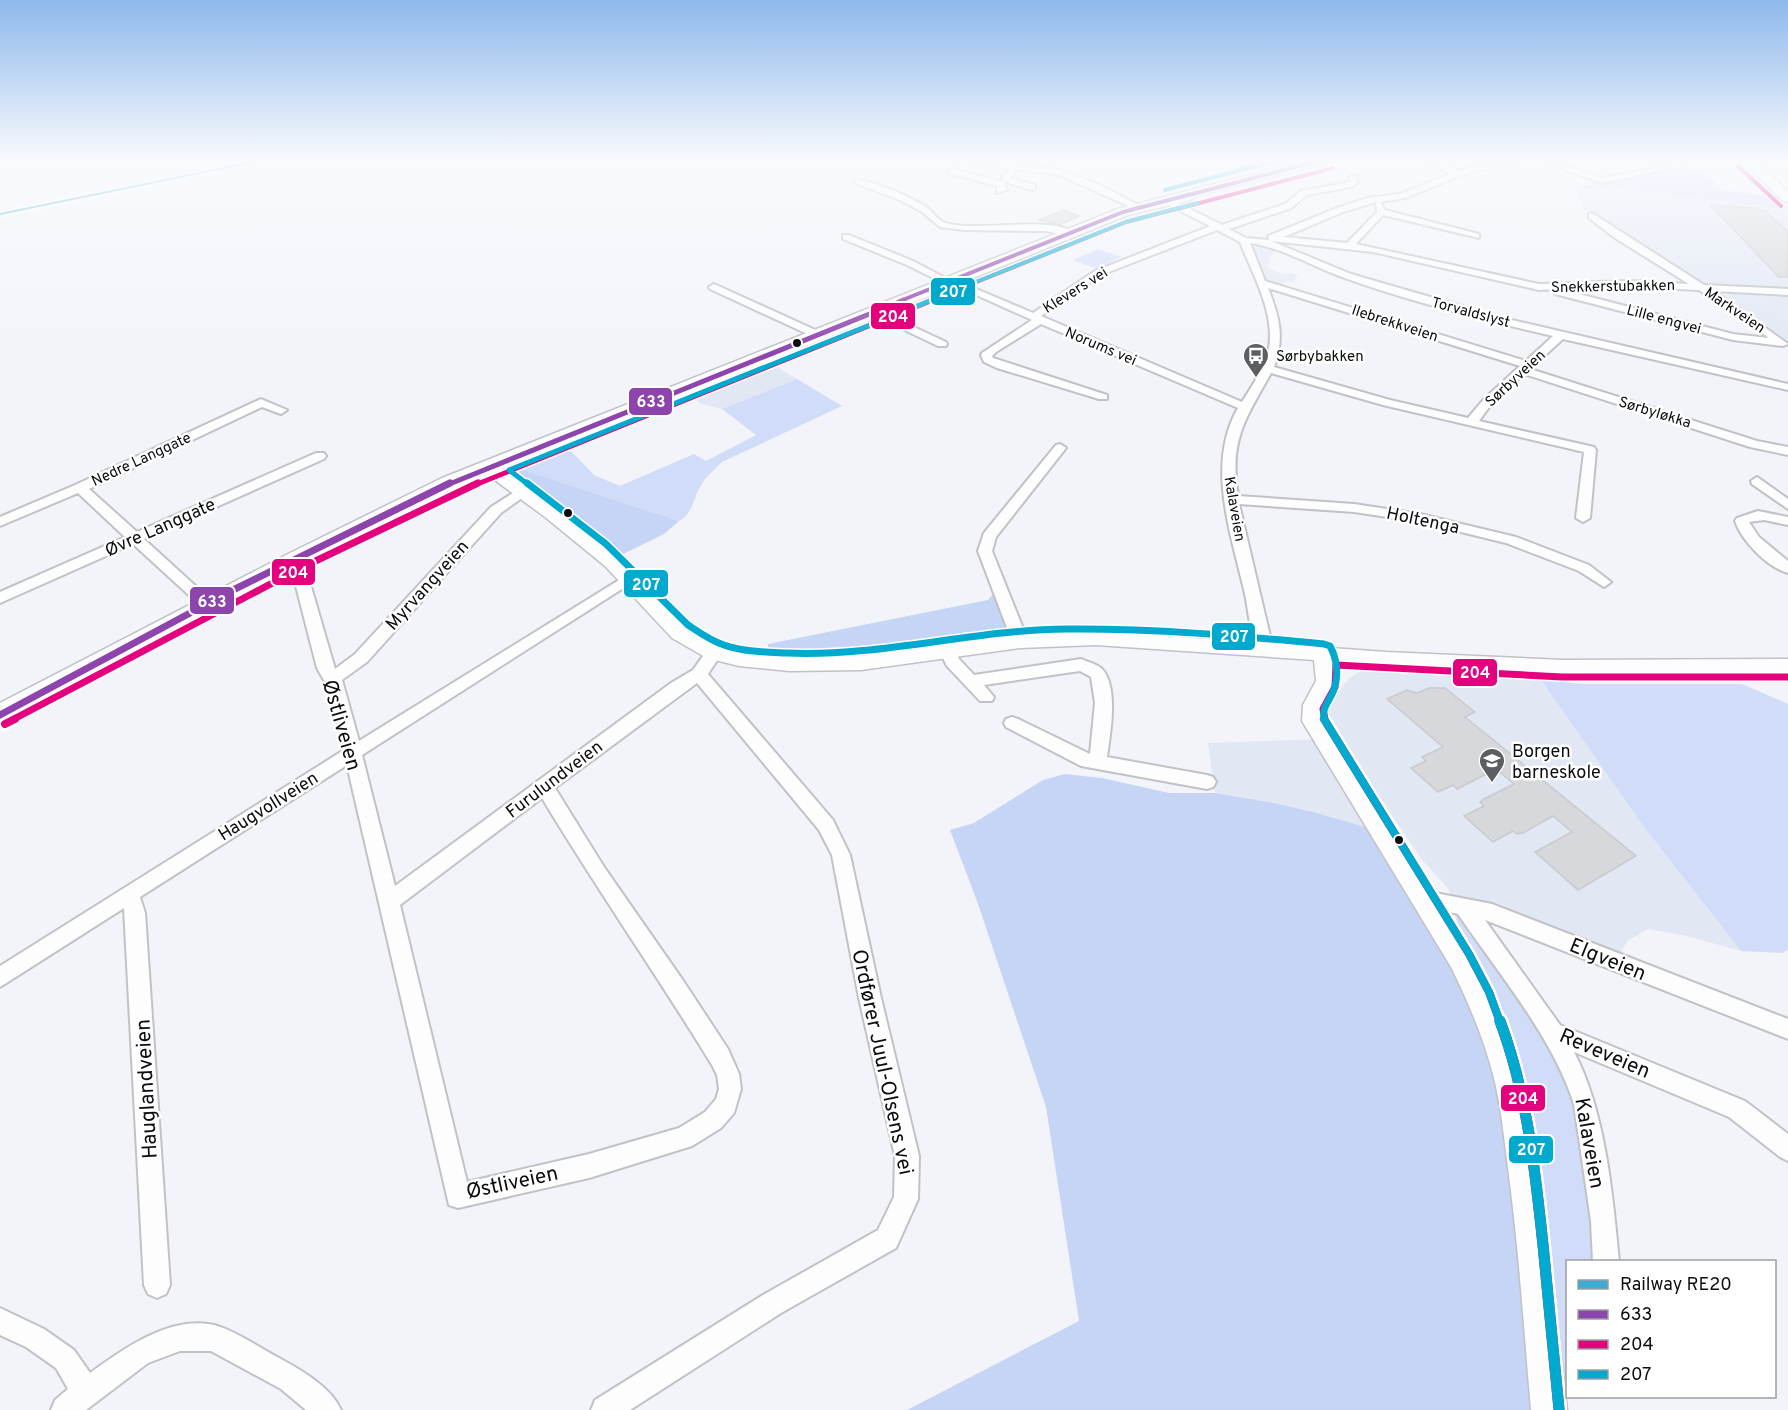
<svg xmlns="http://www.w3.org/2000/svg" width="1788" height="1410" font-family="Overpass,sans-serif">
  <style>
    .built { fill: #e1e7f3 }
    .green { fill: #d0dcf8 }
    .forest { fill: #c6d5f6 }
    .building { fill: #d6d8dc; stroke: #c8cace; stroke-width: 1.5 }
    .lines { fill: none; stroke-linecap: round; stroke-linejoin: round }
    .minor-casing { stroke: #c0c2c6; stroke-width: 4 }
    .tertiary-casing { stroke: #c0c2c6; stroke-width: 3 }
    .primary-casing { stroke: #c0c2c6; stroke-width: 3 }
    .trunk-casing { stroke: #c0c2c6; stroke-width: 3 }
    .minor { fill: #fdfdfe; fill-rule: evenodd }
    .tertiary { fill: #fdfdfe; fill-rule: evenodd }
    .primary { fill: #fdfdfe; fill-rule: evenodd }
    .trunk { fill: #fdfdfe; fill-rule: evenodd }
    .bus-1-far2-casing { stroke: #fff; stroke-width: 6 }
    .bus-1-far1-casing { stroke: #fff; stroke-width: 8 }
    .bus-1-casing { stroke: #fff; stroke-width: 10 }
    .bus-2-far4-casing { stroke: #fff; stroke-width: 6 }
    .bus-2-far3-casing { stroke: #fff; stroke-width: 8 }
    .bus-2-far2-casing { stroke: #fff; stroke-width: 10 }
    .bus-2-far1-casing { stroke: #fff; stroke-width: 13 }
    .bus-2-casing { stroke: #fff; stroke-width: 16 }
    .bus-3-far4-casing { stroke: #fff; stroke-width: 6 }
    .bus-3-far3-casing { stroke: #fff; stroke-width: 8 }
    .bus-3-far2-casing { stroke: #fff; stroke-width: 10 }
    .bus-3-far1-casing { stroke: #fff; stroke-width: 13 }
    .bus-3-casing { stroke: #fff; stroke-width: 16 }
    .bus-1-far2 { stroke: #8e44ad; stroke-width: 4 }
    .bus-1-far1 { stroke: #8e44ad; stroke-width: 5 }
    .bus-1 { stroke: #8e44ad; stroke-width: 7 }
    .bus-2-far4 { stroke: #e5007d; stroke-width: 4 }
    .bus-2-far3 { stroke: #e5007d; stroke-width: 5 }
    .bus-2-far2 { stroke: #e5007d; stroke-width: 7 }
    .bus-2-far1 { stroke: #e5007d; stroke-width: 8 }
    .bus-2 { stroke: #e5007d; stroke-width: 11 }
    .bus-3-far4 { stroke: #00a9ce; stroke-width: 4 }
    .bus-3-far3 { stroke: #00a9ce; stroke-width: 5 }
    .bus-3-far2 { stroke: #00a9ce; stroke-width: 7 }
    .bus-3-far1 { stroke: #00a9ce; stroke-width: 8 }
    .bus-3 { stroke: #00a9ce; stroke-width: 11 }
    .rail-1-casing { stroke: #fff; stroke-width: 5 }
    .rail-1 { fill: #3bacd3; fill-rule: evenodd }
    .bus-dot { fill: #0b0d10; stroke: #fff; stroke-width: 2 }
    .labels { text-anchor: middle; stroke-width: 5; stroke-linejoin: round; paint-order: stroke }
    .far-street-label { font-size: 15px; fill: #0b0d10; stroke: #fff }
    .far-poi-label { font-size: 15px; fill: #0b0d10; stroke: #fff; text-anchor: start }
    .street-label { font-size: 18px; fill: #0b0d10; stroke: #fff }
    .poi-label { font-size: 18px; fill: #0b0d10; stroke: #fff; text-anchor: start }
    .near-street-label { font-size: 21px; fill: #0b0d10; stroke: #fff }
    .line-badge { stroke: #fff; stroke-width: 2 }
    .badge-label { font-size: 16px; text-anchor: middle; font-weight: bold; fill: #fff }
  </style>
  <rect width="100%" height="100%" fill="#f2f4fa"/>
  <path class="built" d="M1600,187L1788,209V341L1725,296L1734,292L1719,285L1700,283L1600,219L1585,215L1575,188Z
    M1255,242L1277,250L1269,259L1270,265L1266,264L1268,268L1281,274L1293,273L1298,276L1294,279L1295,282L1302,284L1286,281L1281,285L1291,289L1266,281L1252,243Z
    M768,361L797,379L722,409L701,404L687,391Z
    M1366,669L1541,680L1644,827L1741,951L1683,935L1648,929L1627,941L1616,962L1454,905L1448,888L1422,860L1327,719L1329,706L1346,682L1354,675Z
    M1323,739L1383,832L1312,812L1215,793L1208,743Z"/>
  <path class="green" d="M1679,167L1703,170L1722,190L1775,197L1788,209L1615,188H1575Z
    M1098,249L1121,257L1097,269L1073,260Z
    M797,379L842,406L722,462C714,470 706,476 700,487C692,501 694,512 679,521L509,465L562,442L594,475L620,486L694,454L706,461L756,435L722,409Z
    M1541,680L1583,684H1742L1788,704V949L1783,953L1741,951L1644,827Z
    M1454,905L1566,1056L1606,1261L1568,1262V1385L1563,1391L1541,1186L1532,1131L1459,936Z"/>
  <path class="forest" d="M509,465L679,521L664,534L613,559L500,478L508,474L506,470Z
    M992,595L1020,641L895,660L767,663L768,644L988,600Z
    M1065,774L1102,778L1169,793H1215L1273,803L1313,812L1383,832L1494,1036L1549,1410H907L1079,1321L1046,1107L977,901L950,830L974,823L1043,780Z"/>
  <path class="building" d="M1710,205L1755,208L1765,211L1785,229L1788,232V277H1779Z
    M1063,210L1079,216L1060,225L1039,220Z
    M1429,688H1445L1475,712L1465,717L1636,856L1578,890L1535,852L1572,832L1553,816L1523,833L1517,834L1513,831L1493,842L1464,816L1484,806L1480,802L1484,799L1514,784L1496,769L1457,789L1453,785L1438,792L1411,768L1426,761L1422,757L1443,747L1387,699L1407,690L1417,693Z"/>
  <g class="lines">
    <defs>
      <path id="minor" d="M946,158H967L1064,171L1102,186L1142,207L1135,209L1059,175L1012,169L1015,171L1010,178L1035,185V189L1032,190L1002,181V177L1011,169Z
        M1247,158H1260L1294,168L1290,170Z
        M1423,158H1433L1457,171L1513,158H1527L1462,175L1405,198L1380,202L1385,210L1479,234V238L1383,215L1356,244L1539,284L1631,281L1689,284L1615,238L1589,218V214L1592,213L1704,285L1788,289V295L1714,291L1788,344L1783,346L1733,340L1555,294L1554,292L1558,289L1539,290L1373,252L1271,241L1351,274L1499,317L1788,384V390L1563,339L1530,369L1757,441L1788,447V455L1750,447L1524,374L1492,403L1479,421L1594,447L1596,450L1590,518L1583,522L1576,518L1584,452L1383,405L1271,373C1245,420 1229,440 1238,496L1354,504L1420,514L1516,537L1589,565L1611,582L1604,587L1579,571L1506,543L1420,522L1354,512L1239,504L1273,649L1271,653H1259C1250,637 1249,612 1245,594C1232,536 1205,465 1238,408L1041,324L996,352L992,356L993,358L1107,395V399H1099L997,368L984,362L981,355L982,353L1032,320L952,284L960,282L1033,313L1095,271L1210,226L1164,203V199H1170L1222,225L1285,204L1301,191L1346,183L1350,181V176H1356L1358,182L1351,187L1307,195L1291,208L1229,229L1246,238L1269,240L1268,236L1337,208L1367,198L1400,194L1450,174ZM1376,202L1377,212L1347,243L1284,237L1343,212ZM1217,230L1240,242C1253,275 1277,316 1268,352C1263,370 1252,386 1242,402L1041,316L1101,275ZM1250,243C1284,248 1313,267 1345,278C1412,302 1483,320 1553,336L1526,361L1265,281ZM1631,287L1699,290L1769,338L1733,334L1560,289ZM1268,288L1520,366L1484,399L1468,418L1390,400L1274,367C1285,337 1279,316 1268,288Z
        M1534,158H1545L1602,178L1672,165L1661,158H1671L1683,166L1601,183Z
        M952,169L1004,182L1007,190L997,193V186L949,173L948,171Z
        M858,179C881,185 906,194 926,207C932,211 937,219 943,222C975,234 1048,214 1076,233L1071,236L1045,231L965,230L940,227L922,212L902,201L855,183L854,181Z
        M843,235H849L913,261L953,282L945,284L907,265L843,239Z
        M714,284L822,333L823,335L822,337H814L710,289L709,287Z
        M875,309L946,342L947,344L946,346H938L871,314L870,312Z
        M261,399L287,410L281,414L262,407L89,489L137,532L316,453H324L326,456L324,459L144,539L213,602L215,605L213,608H203L133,544L0,603V592L125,537L78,493L0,526V517L75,485Z
        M1060,444L1066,448L996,537L992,551L1028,641L1025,645H1015L1012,641L978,551L984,533L1056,445Z
        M1757,477L1788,499V509L1752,484L1751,481Z
        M521,488L526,489L528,492L526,495L501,513L367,662L342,680L359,741L624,577L629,575L636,580L362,755L395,886L671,683L693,670L708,649H720L722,653L708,674L833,820L850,855L881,998L919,1156L918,1199L896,1248L781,1313L630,1410H591L595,1400L763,1295L878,1230L894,1197L895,1156L859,998L832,855L819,830L697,683L555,788L604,867L684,982L728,1049L739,1074L741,1089L734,1113L721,1128L692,1146L589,1178L458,1208L449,1205L347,765L140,897L145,913L170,1285L166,1294L157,1298L148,1294L144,1285L124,908L0,987V966L344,750L330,691L317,668L289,559L291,556L296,555L303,559L335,669L355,654L491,507ZM542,798C596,888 657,975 712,1065L717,1075L719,1089L716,1099L705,1112L679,1128L589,1154L467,1182L400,905Z
        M1758,511L1788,517V525L1764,520L1749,522L1759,537L1788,561V573C1767,567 1742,541 1735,521L1737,518Z
        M948,647L954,648L959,659L974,675L1081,659C1088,662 1097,664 1102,669C1119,687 1110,735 1107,757L1207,775L1213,777L1216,782L1213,787L1207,789L1081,766L1006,727L1004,723L1006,719L1012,717L1018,719L1090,754L1095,703L1091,677L1080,671L984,685L994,697L992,701H980L947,666L940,652L942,648Z
        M1425,891L1492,904L1788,1019V1039L1485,920L1560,1025L1745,1101L1788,1134V1161L1780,1157L1729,1117L1574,1052C1605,1111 1613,1195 1619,1262H1593L1591,1221L1574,1104C1552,1036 1498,973 1458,914L1418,905L1415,899L1418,893Z
        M0,1308L44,1329L74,1350L90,1373C123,1349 170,1315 214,1325C234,1330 260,1348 279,1358C301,1370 331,1387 341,1410H306L281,1389L211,1351H180L148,1363L86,1410H51L55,1400L68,1389L56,1368L26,1347L0,1335Z"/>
      <path id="tertiary" d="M487,462L493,464L557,509L617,558L686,628L720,647L739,652L789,657L861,656L1020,634L1096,631L1386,652L1563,660L1788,659V673L1563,674L1335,662C1340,692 1319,698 1323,720L1469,951L1488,987L1508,1036L1521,1074L1531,1115L1543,1199L1567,1410H1531C1524,1330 1519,1249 1508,1168C1504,1137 1501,1105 1493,1074C1483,1037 1468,1001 1451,967L1302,721L1303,705L1316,681L1314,660L1096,645L1020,648L861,670L789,671L739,666L707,658L672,638L605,566L545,517L481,470L479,467L481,464Z"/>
      <path id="primary" d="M1315,158H1336L1335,161L1200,194L1188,201L1128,215L458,488L304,564L10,722L0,725V703L288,554L442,478L1118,209Z"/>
      <path id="trunk" d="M1739,158H1752L1788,191V202L1783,201Z"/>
    </defs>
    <use href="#minor" class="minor-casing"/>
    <use href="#tertiary" class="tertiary-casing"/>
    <use href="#primary" class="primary-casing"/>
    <use href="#trunk" class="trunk-casing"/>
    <use href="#minor" class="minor"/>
    <use href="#tertiary" class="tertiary"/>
    <use href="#primary" class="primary"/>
    <use href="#trunk" class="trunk"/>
    <defs>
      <path id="bus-1-far2" d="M900,301L1123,212L1330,158"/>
      <path id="bus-1-far1" d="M447,485L904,300"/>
      <path id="bus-1" d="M0,715L233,590L450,483"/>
      <path id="bus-2-far4" d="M1738,166L1781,206
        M1173,210L1333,168
        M929,301L1126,222L1198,203"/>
      <path id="bus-2-far3" d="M475,485L933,300"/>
      <path id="bus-2-far2" d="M12,720L301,568L478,483
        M1325,720L1323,709L1335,687L1336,665L1562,677H1788"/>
      <path id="bus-2-far1" d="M1324,719L1469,954L1489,992L1500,1022
        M5,724L15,719"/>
      <path id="bus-2" d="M1500,1021C1527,1093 1535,1169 1543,1245C1548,1300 1554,1354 1559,1409"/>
      <path id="bus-3-far4" d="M1165,190L1287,158
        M928,301L1126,222L1198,203"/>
      <path id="bus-3-far3" d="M529,485L509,470L932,300"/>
      <path id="bus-3-far2" d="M527,483L606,544L688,625C700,633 711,641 724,645C743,652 766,652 787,653C881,657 972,630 1066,629C1152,628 1239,636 1324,644L1330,646C1337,659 1339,675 1334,689C1331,700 1320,708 1325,720"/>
      <path id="bus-3-far1" d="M1324,719L1469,954L1489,992L1500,1022"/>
      <path id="bus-3" d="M1500,1021C1527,1093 1535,1169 1543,1245C1548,1300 1554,1354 1559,1409"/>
    </defs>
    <use href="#bus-1-far2" class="bus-1-far2-casing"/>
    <use href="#bus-1-far1" class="bus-1-far1-casing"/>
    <use href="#bus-1" class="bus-1-casing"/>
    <use href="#bus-2-far4" class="bus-2-far4-casing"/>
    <use href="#bus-2-far3" class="bus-2-far3-casing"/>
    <use href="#bus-2-far2" class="bus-2-far2-casing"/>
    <use href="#bus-2-far1" class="bus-2-far1-casing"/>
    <use href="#bus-2" class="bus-2-casing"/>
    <use href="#bus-3-far4" class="bus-3-far4-casing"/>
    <use href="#bus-3-far3" class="bus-3-far3-casing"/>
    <use href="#bus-3-far2" class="bus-3-far2-casing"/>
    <use href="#bus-3-far1" class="bus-3-far1-casing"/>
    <use href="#bus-3" class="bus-3-casing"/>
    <use href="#bus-1-far2" class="bus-1-far2"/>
    <use href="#bus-1-far1" class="bus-1-far1"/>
    <use href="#bus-1" class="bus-1"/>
    <use href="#bus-2-far4" class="bus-2-far4"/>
    <use href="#bus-2-far3" class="bus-2-far3"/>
    <use href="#bus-2-far2" class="bus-2-far2"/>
    <use href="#bus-2-far1" class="bus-2-far1"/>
    <use href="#bus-2" class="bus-2"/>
    <use href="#bus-3-far4" class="bus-3-far4"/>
    <use href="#bus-3-far3" class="bus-3-far3"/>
    <use href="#bus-3-far2" class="bus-3-far2"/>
    <use href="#bus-3-far1" class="bus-3-far1"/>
    <use href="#bus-3" class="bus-3"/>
    <defs>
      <path id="rail-1" d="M268,158H276L0,215V213Z"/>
    </defs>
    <use href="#rail-1" class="rail-1-casing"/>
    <use href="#rail-1" class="rail-1"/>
  </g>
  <linearGradient id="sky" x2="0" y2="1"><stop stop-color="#8eb8eb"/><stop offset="0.45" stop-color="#f9fafd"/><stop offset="1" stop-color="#f9fafd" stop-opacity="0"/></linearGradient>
  <rect width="1788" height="355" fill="url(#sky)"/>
  <defs>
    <symbol id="bus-pin" viewBox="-11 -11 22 30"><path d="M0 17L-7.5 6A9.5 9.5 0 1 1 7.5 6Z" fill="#5c5e62" stroke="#fff"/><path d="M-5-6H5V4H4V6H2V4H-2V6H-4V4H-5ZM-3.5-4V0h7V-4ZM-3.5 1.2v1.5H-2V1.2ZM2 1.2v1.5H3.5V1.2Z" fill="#fff"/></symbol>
    <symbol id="school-pin" viewBox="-11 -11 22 30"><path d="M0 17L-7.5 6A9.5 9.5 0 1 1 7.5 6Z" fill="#5c5e62" stroke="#fff"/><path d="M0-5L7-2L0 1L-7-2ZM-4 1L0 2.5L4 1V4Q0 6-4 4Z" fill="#fff"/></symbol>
  </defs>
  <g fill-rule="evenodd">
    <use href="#bus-pin" x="1241" y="341" width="30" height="40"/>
    <use href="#school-pin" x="1477" y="746" width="30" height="40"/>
  </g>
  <g class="bus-dot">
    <circle cx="797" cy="343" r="5"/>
    <circle cx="568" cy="513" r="5"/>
    <circle cx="1399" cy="840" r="5"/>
  </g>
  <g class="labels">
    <g class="far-street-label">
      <text transform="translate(1613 286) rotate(-1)" y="5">Snekkerstubakken</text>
      <text transform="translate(1075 290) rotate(-32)" y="5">Klevers vei</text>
      <text transform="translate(1735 310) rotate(34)" y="5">Markveien</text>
      <text transform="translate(1471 312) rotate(15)" y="5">Torvaldslyst</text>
      <text transform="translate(1664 319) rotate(15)" y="5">Lille engvei</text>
      <text transform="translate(1395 323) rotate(18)" y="5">Ilebrekkveien</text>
      <text transform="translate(1101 346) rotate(23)" y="5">Norums vei</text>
      <text transform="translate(1515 378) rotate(-43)" y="5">Sørbyveien</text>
      <text transform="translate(1655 412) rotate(17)" y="5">Sørbyløkka</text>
      <text transform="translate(141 459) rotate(-25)" y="5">Nedre Langgate</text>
      <text transform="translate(1235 509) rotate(80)" y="5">Kalaveien</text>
    </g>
    <g class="far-poi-label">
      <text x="1276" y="361">Sørbybakken</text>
    </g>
    <g class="street-label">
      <text transform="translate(1423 520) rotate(12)" y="6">Holtenga</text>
      <text transform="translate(160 527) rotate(-24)" y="6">Øvre Langgate</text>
      <text transform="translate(427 585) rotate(-48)" y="6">Myrvangveien</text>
      <text transform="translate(554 779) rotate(-37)" y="6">Furulundveien</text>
      <text transform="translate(268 806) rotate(-32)" y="6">Haugvollveien</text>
    </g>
    <g class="poi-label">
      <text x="1512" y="757">Borgen<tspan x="1512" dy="21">barneskole</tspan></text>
    </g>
    <g class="near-street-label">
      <text transform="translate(342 725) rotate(74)" y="7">Østliveien</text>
      <text transform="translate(1608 959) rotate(22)" y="7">Elgveien</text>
      <text transform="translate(1605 1053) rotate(23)" y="7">Reveveien</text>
      <text transform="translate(883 1062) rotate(78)" y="7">Ordfører Juul-Olsens vei</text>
      <text transform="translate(146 1089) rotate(-93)" y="7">Hauglandveien</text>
      <text transform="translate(1590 1143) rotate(80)" y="7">Kalaveien</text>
      <text transform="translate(512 1182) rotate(-12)" y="7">Østliveien</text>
    </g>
  </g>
  <g class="line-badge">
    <rect x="930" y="277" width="46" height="29" rx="6" fill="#00a9ce"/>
    <rect x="870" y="302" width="46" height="28" rx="6" fill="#e5007d"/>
    <rect x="628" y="387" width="45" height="29" rx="6" fill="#8e44ad"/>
    <rect x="271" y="558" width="45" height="28" rx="6" fill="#e5007d"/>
    <rect x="623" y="569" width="46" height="29" rx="6" fill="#00a9ce"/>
    <rect x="189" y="586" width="46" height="29" rx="6" fill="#8e44ad"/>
    <rect x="1211" y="622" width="45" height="29" rx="6" fill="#00a9ce"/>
    <rect x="1452" y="658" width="46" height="29" rx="6" fill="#e5007d"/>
    <rect x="1500" y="1084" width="46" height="28" rx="6" fill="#e5007d"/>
    <rect x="1508" y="1135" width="46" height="29" rx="6" fill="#00a9ce"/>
  </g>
  <g class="badge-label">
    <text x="953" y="297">207</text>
    <text x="893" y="322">204</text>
    <text x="651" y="407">633</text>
    <text x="293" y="578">204</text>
    <text x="646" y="590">207</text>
    <text x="212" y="607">633</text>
    <text x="1234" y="642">207</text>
    <text x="1475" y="678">204</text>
    <text x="1523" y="1104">204</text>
    <text x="1531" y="1155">207</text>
  </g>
  <rect x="1566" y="1260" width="210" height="138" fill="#ffffff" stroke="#9d9e9f" stroke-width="1.5"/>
  <rect x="1578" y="1280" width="30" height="9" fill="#3bacd3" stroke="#9d9e9f" stroke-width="1.5"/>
  <text x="1620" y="1290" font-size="18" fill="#0b0d10">Railway RE20</text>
  <rect x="1578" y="1310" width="30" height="9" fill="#8e44ad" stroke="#9d9e9f" stroke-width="1.5"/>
  <text x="1620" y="1320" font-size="18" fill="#0b0d10">633</text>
  <rect x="1578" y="1340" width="30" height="9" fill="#e5007d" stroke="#9d9e9f" stroke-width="1.5"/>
  <text x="1620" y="1350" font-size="18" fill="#0b0d10">204</text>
  <rect x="1578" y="1370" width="30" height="9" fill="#00a9ce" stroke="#9d9e9f" stroke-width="1.5"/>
  <text x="1620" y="1380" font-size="18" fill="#0b0d10">207</text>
</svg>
